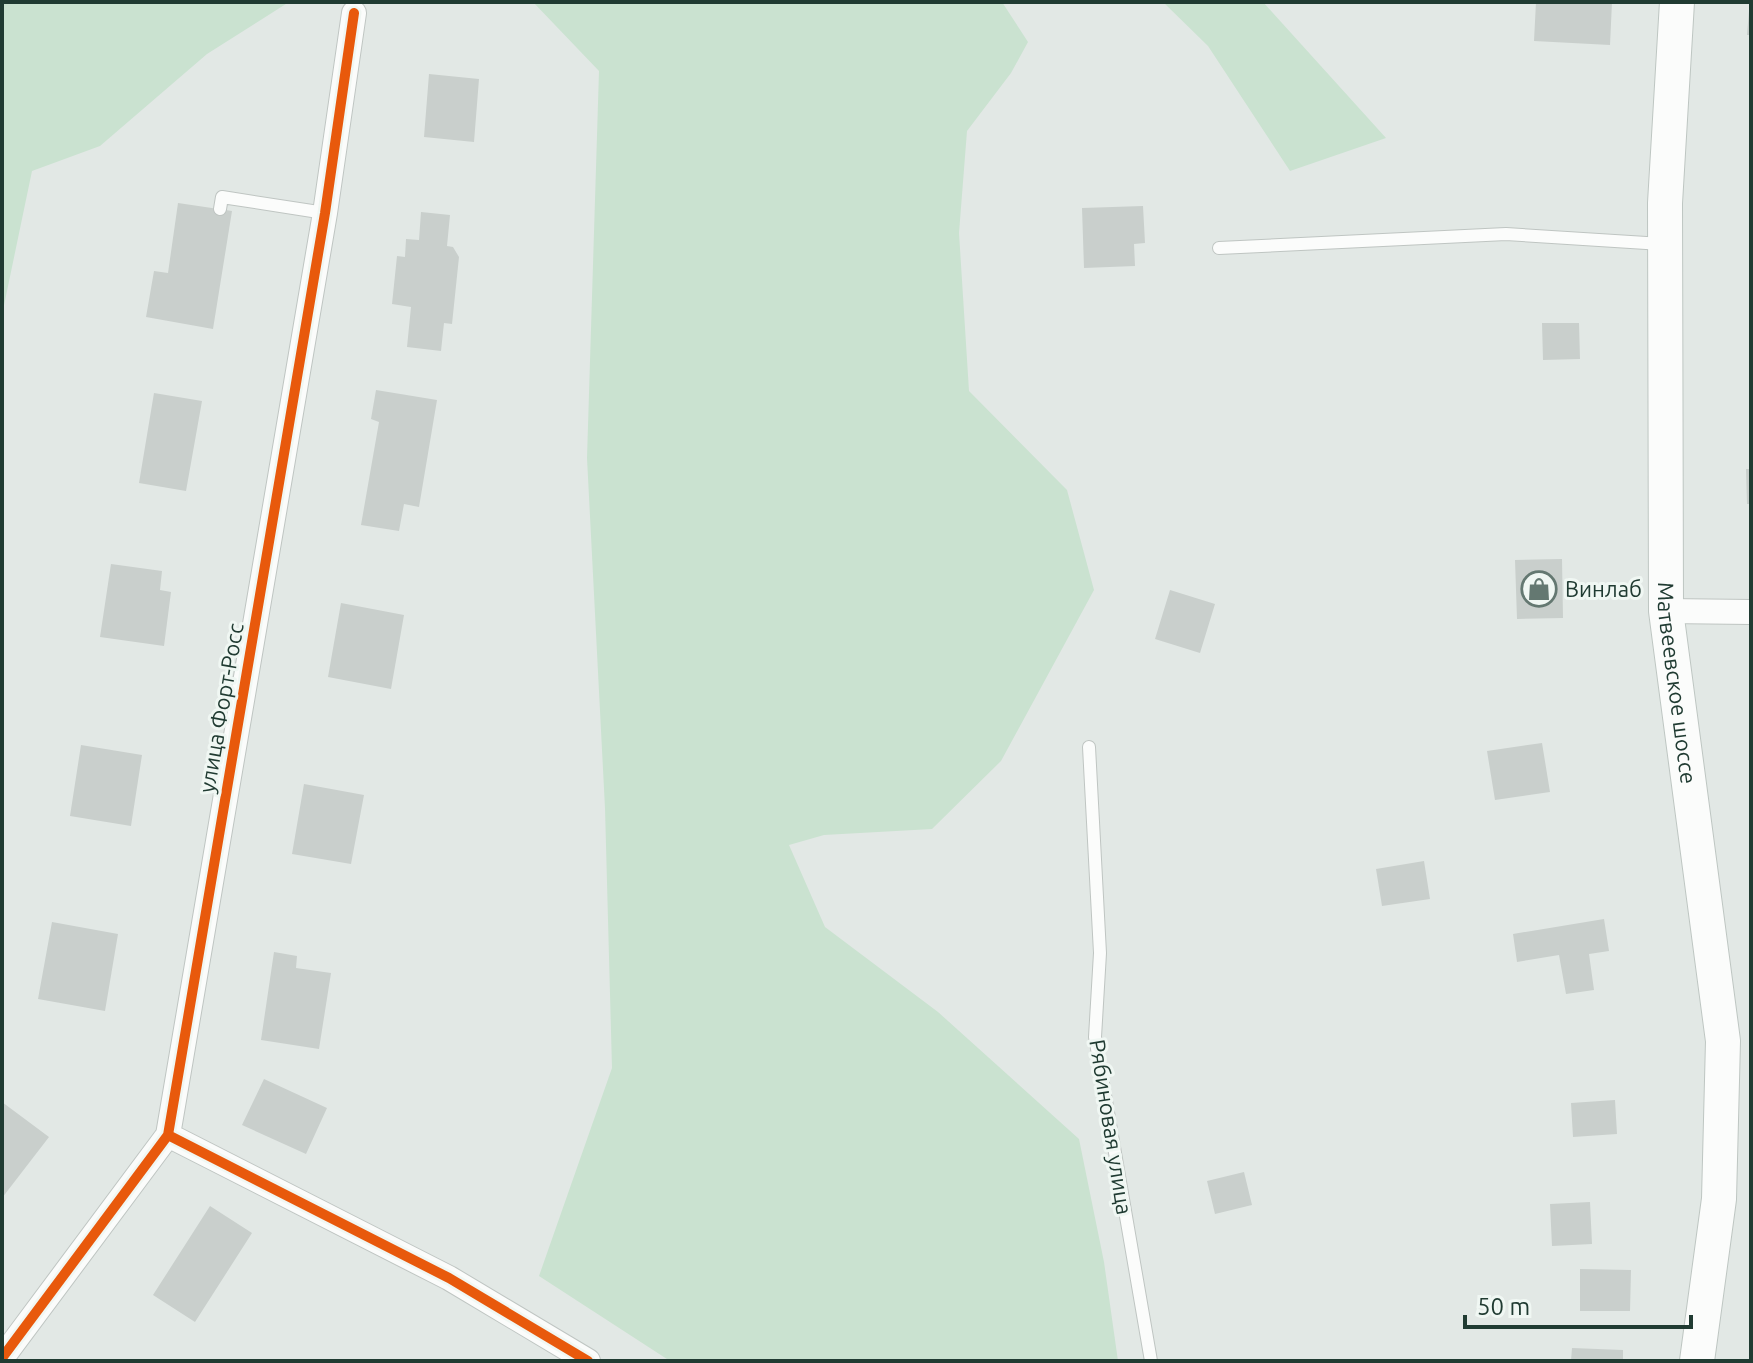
<svg xmlns="http://www.w3.org/2000/svg" width="1753" height="1363" font-family="Ubuntu,sans-serif">
  <style>
    .green { fill: #cae2d0 }
    .building { fill: #c9cfcc }
    .lines { fill: none; stroke-linecap: round; stroke-linejoin: round }
    .service-casing { stroke: #bfc5c2; stroke-width: 14 }
    .minor-casing { stroke: #bfc5c2; stroke-width: 26 }
    .secondary-casing { stroke: #bec6c2; stroke-width: 36 }
    .service { stroke: #fbfcfb; stroke-width: 12 }
    .minor { stroke: #fbfcfb; stroke-width: 24 }
    .secondary { stroke: #fbfcfb; stroke-width: 34 }
    .cycleway-casing { stroke: #f0f7f3; stroke-width: 15 }
    .cycleway { stroke: #e8590c; stroke-width: 10 }
    .labels { text-anchor: middle; stroke-width: 6; stroke-linejoin: round; paint-order: stroke }
    .poi-label { font-size: 22px; fill: #203b32; stroke: #f0f7f3; text-anchor: start }
    .street-label { font-size: 22px; fill: #203b32; stroke: #f0f7f3 }
  </style>
  <rect width="100%" height="100%" fill="#e2e8e5"/>
  <path class="green" d="M2,2H289L207,54L100,146L32,171L2,315Z
    M533,2H1002L1028,42L1011,73L967,131L959,233L969,391L1067,490L1094,590L1001,761L932,829L824,835L789,845L825,927L938,1012L1079,1139L1104,1262L1118,1361H670L539,1276L612,1068L605,808L587,458L599,71Z
    M1163,2H1263L1386,138L1290,171L1208,46Z"/>
  <path class="building" d="M1536,2H1612L1610,45L1534,41Z
    M1749,11L1751,12V35H1747Z
    M429,74L479,79L474,142L424,137Z
    M178,203L232,211L213,329L146,317L154,271L168,273Z
    M1143,206L1145,243L1134,244L1135,266L1084,268L1082,208Z
    M421,212L450,215L447,246L453,247L459,257L452,324L444,323L441,351L407,347L411,307L392,304L397,256L405,257L406,239L419,240Z
    M1542,323H1579L1580,359L1543,360Z
    M376,390L437,400L419,507L404,504L399,531L361,525L379,422L371,419Z
    M154,393L202,401L186,491L139,483Z
    M1746,469H1751V504H1747Z
    M1562,559L1563,618L1517,619L1515,560Z
    M111,564L162,571L160,590L171,592L164,646L100,637Z
    M1170,590L1215,604L1200,653L1155,639Z
    M341,603L404,615L391,689L328,677Z
    M1542,743L1550,792L1495,800L1487,751Z
    M81,745L142,755L131,826L70,816Z
    M304,784L364,795L351,864L292,854Z
    M1424,861L1430,899L1382,906L1376,869Z
    M1604,919L1609,951L1589,954L1594,990L1566,994L1559,955L1517,962L1513,934Z
    M52,922L118,934L105,1011L38,999Z
    M274,952L297,956L296,968L331,973L319,1049L261,1040Z
    M264,1079L327,1108L306,1154L242,1125Z
    M1615,1100L1617,1134L1573,1137L1571,1103Z
    M2,1102L49,1137L2,1198Z
    M1244,1172L1252,1205L1215,1214L1207,1181Z
    M1590,1202L1592,1244L1552,1246L1550,1204Z
    M210,1206L252,1233L195,1322L153,1295Z
    M1580,1269L1631,1270L1630,1311H1580Z
    M1572,1348L1623,1350V1361H1571Z"/>
  <g class="lines">
    <defs>
      <path id="service" d="M220,209L222,197L325,213
        M1219,248L1506,234L1662,244
        M1089,747L1100,953L1095,1037L1151,1361"/>
      <path id="minor" d="M1666,611L1751,612
        M168,1135L449,1278L588,1361
        M2,1358L168,1135L325,213L354,13"/>
      <g id="secondary">
        <path id="s1" d="M1677,2L1665,203L1666,611L1723,1041L1719,1199L1697,1361"/>
      </g>
    </defs>
    <use href="#service" class="service-casing"/>
    <use href="#minor" class="minor-casing"/>
    <use href="#secondary" class="secondary-casing"/>
    <use href="#service" class="service"/>
    <use href="#minor" class="minor"/>
    <use href="#secondary" class="secondary"/>
    <defs>
      <path id="cycleway" d="M168,1135L449,1278L588,1361
        M2,1358L168,1135L325,213L354,13"/>
    </defs>
    <use href="#cycleway" class="cycleway-casing"/>
    <use href="#cycleway" class="cycleway"/>
  </g>
  <defs>
    <symbol id="shop-ring" viewBox="-11 -11 22 22"><circle r="9.5" fill="#f0f7f3" stroke="#647871" stroke-width="1.5"/><path d="M-5-2.5h2.3a2.7 3.5 0 0 1 5.4 0H5L5.5 6h-11ZM-1.5-2.5h3a1.5 2.3 0 0 0-3 0Z" fill="#647871"/></symbol>
  </defs>
  <g fill-rule="evenodd">
    <use href="#shop-ring" x="1519" y="569" width="40" height="40"/>
  </g>
  <g class="labels">
    <g class="poi-label">
      <text x="1565" y="597">Винлаб</text>
    </g>
    <g class="street-label">
      <text dy="8" stroke="none"><textPath href="#s1" startOffset="682">Матвеевское шоссе</textPath></text>
      <text transform="translate(221 708) rotate(-80)" y="8">улица Форт-Росс</text>
      <text transform="translate(1111 1127) rotate(81)" y="8">Рябиновая улица</text>
    </g>
  </g>
  <rect width="1753" height="1363" fill="none" stroke="#203b32" stroke-width="8"/>
  <path d="M1465 1315v12h226v-12" fill="none" stroke="#203b32" stroke-width="4"/>
  <text x="1477" y="1315" font-size="24" fill="#203b32" stroke="#f0f7f3" stroke-width="6" paint-order="stroke">50 m</text>
</svg>
